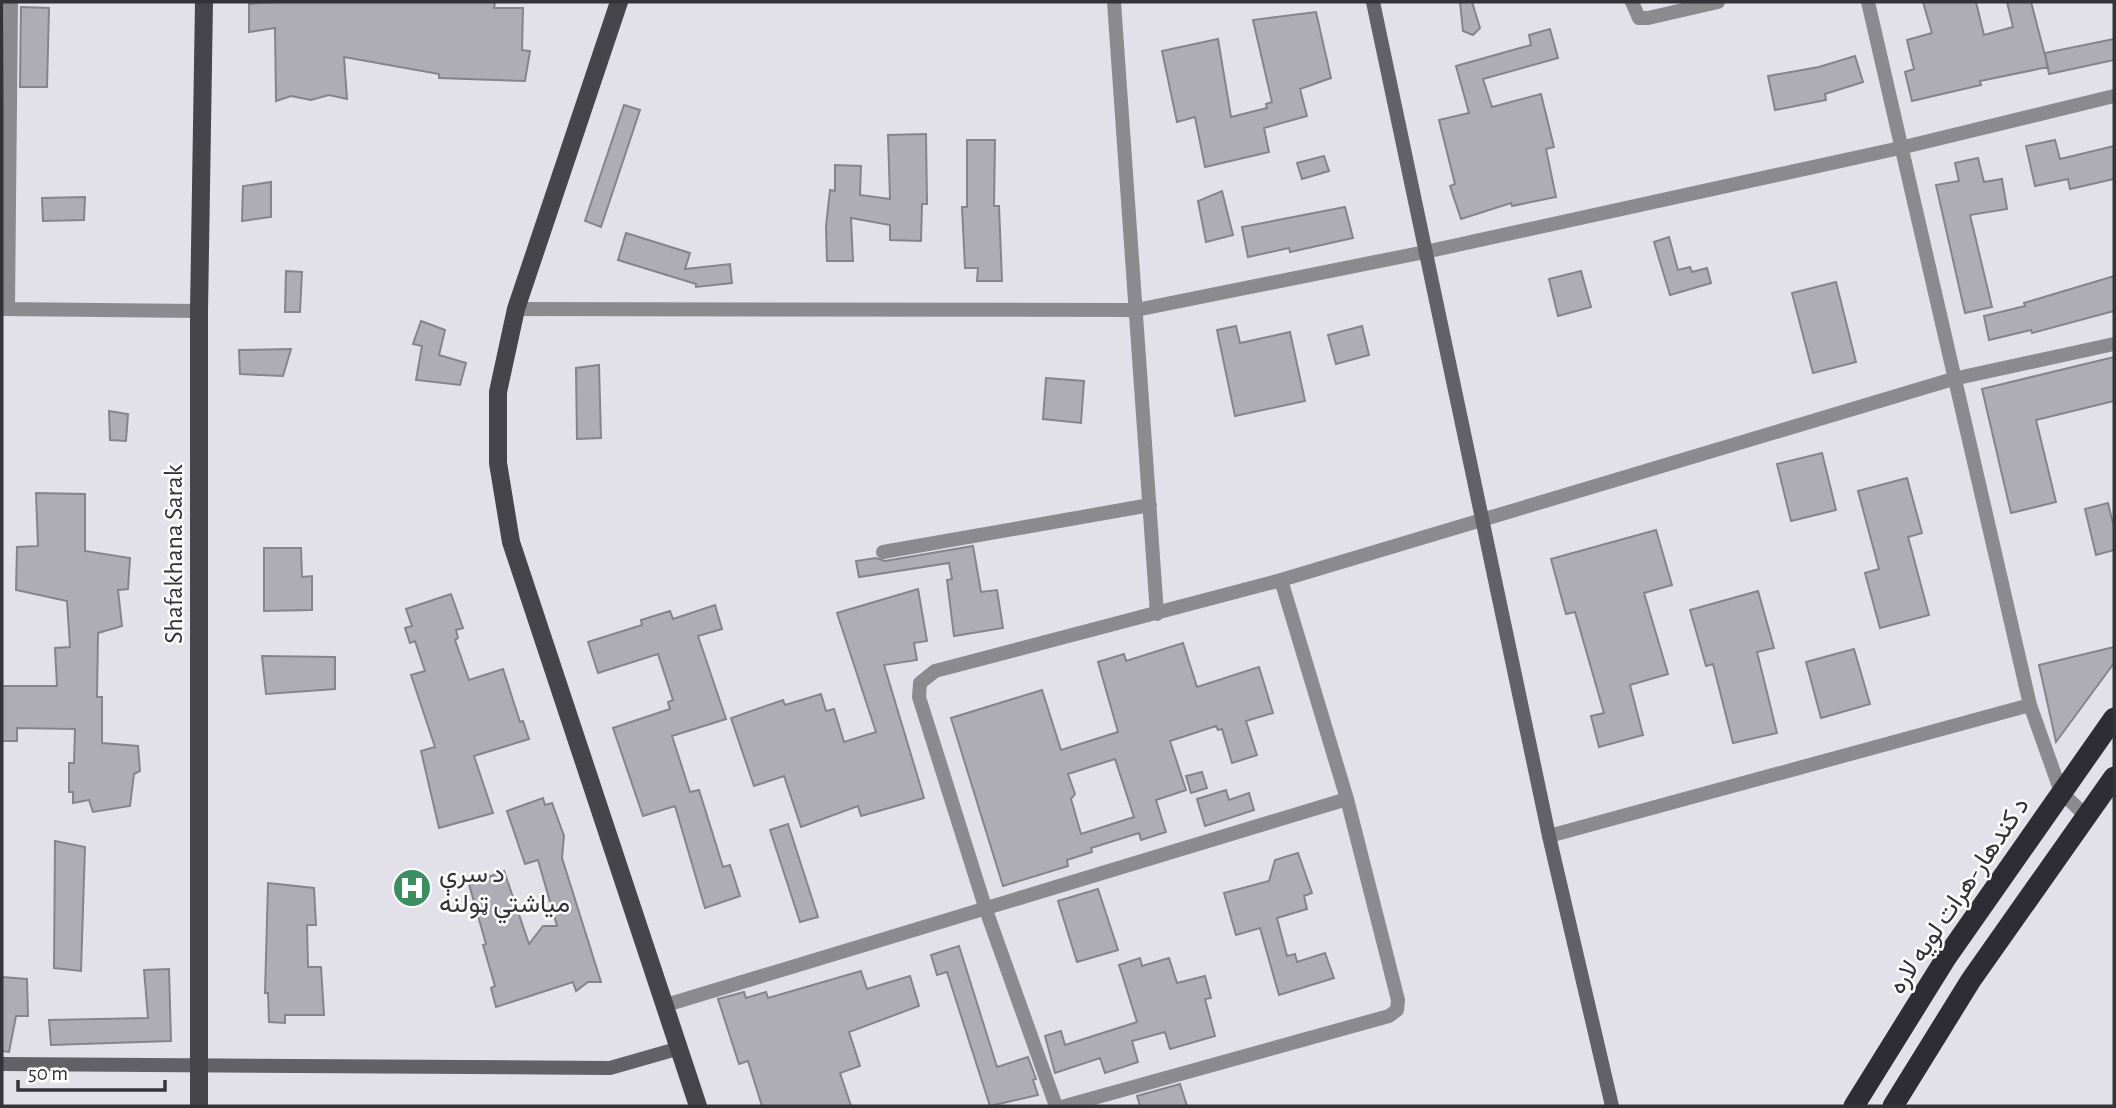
<svg xmlns="http://www.w3.org/2000/svg" width="2116" height="1108" font-family="'Alegreya Sans',Vazirmatn,sans-serif">
  <style>
    .building { fill: #aeadb5; stroke: #85848b; stroke-width: 2; fill-rule: evenodd }
    .lines { fill: none; stroke-linecap: round; stroke-linejoin: round }
    .street { stroke: #8b8b8e; stroke-width: 14 }
    .secondary { stroke: #626166; stroke-width: 14 }
    .primary { stroke: #46454a; stroke-width: 18 }
    .highway { stroke: #2e2d33; stroke-width: 21 }
    .labels { text-anchor: middle; stroke-width: 5; stroke-linejoin: round; paint-order: stroke }
    .street-label { font-size: 26px; fill: #343337; stroke: #fff }
    .poi-label { font-size: 26px; fill: #343337; stroke: #fff; text-anchor: start }
  </style>
  <rect width="100%" height="100%" fill="#e2e1e9"/>
  <path class="building" d="M274,2H495L494,8H523L522,50L530,51L525,81L439,78V74L344,57L347,99L329,95L311,100L291,96L276,101L275,28L249,32V4Z
    M1460,2H1472L1480,28L1473,35L1463,31Z
    M1923,2H1976L1984,35L2013,27L2007,2H2031L2048,67L1980,81L1981,85L1912,101L1905,72L1914,69L1907,40L1932,33Z
    M21,7L49,8L47,87H20Z
    M1316,12L1331,78L1300,89L1307,116L1264,128L1269,152L1205,167L1195,117L1177,122L1162,51L1218,39L1231,117L1267,108L1266,104L1272,102L1253,20Z
    M1550,29L1558,58L1483,79L1492,107L1541,94L1554,147L1546,149L1556,197L1512,206L1511,203L1461,219L1450,186L1455,184L1439,120L1469,113L1456,66L1531,45L1529,35Z
    M2114,39V60L2049,74L2045,53Z
    M1855,56L1863,82L1825,94L1826,100L1775,110L1768,76L1819,67Z
    M624,105L640,110L601,227L585,221Z
    M926,134L927,204H922L921,241L890,240V225L851,218L853,261H827L826,226L830,190L835,191V165L861,166L860,195L890,199L888,135Z
    M967,140H995L994,206H999L1002,281H977L978,268H965L962,207H967Z
    M2055,140L2060,159L2114,146V179L2070,189L2068,179L2035,186L2026,146Z
    M1324,156L1329,171L1302,179L1297,163Z
    M1978,158L1984,182L2002,179L2007,209L1970,215L1992,307L1965,313L1936,185L1959,181L1955,163Z
    M271,182V217L242,221L243,186Z
    M1222,191L1233,235L1206,242L1198,201Z
    M85,197L84,220L43,221L42,198Z
    M1345,207L1353,238L1290,252L1289,248L1248,257L1242,227Z
    M626,233L690,253L685,269L730,264L732,283L696,287V284L618,260Z
    M1669,237L1678,270L1690,267L1692,272L1707,268L1711,283L1670,295L1654,242Z
    M286,271L302,272L300,312H285Z
    M1581,271L1591,307L1558,316L1549,279Z
    M2114,276V311L2032,333L2031,330L1989,340L1984,316L2025,306L2024,303Z
    M1836,282L1856,362L1813,373L1792,293Z
    M421,321L445,330L439,355L466,363L460,385L416,380L422,346L413,344Z
    M1236,326L1240,343L1290,332L1305,401L1235,416L1217,330Z
    M1362,326L1369,355L1336,364L1328,335Z
    M291,349L283,376L240,374L239,350Z
    M2114,357V401L2036,420L2056,502L2011,513L1982,389Z
    M599,365L601,438L577,439L576,368Z
    M1046,378L1084,381L1081,423L1043,419Z
    M109,411L128,414L126,441L110,440Z
    M1822,453L1836,510L1791,521L1777,464Z
    M1907,478L1922,533L1908,537L1929,615L1880,628L1865,573L1879,569L1858,491Z
    M36,493L85,494V551L130,558L128,589L118,590L122,626L98,633L97,697H102V743L138,746L140,771L134,774L130,806L93,812L89,800L73,803V792H69V763H74L75,729L17,728V741H2V686H57L55,648L70,647L67,601L16,590L17,547L38,546Z
    M2108,503L2114,528V550L2096,555L2085,509Z
    M1656,530L1672,585L1644,593L1668,674L1630,685L1643,735L1599,747L1591,716L1604,713L1575,612L1566,614L1551,559Z
    M973,546L981,592L997,590L1003,628L954,636L947,580L952,579L949,563L859,577L856,561L876,558L885,561Z
    M264,548H301L302,577L312,576V610L264,611Z
    M918,589L927,641L914,643L917,660L884,665L924,798L861,816L858,806L801,827L784,776L754,786L731,718L783,700L785,705L821,694L826,711L834,709L844,742L876,732L837,613Z
    M1758,591L1774,648L1757,652L1777,733L1733,743L1713,664L1706,666L1690,610Z
    M451,594L463,628L456,630L458,638L455,640L469,680L503,669L520,722L523,721L529,739L474,756L493,813L439,828L421,751L435,747L411,675L425,671L415,641L410,643L405,628L412,626L406,609Z
    M715,605L722,629L698,636L726,719L672,736L690,792L699,790L723,867L730,865L740,896L705,908L675,806L643,816L613,728L670,709L668,702L673,700L658,654L598,673L588,642L642,625L641,620L670,611L673,619Z
    M1183,643L1197,687L1259,667L1273,713L1246,721L1257,755L1232,763L1222,729L1218,730L1216,726L1170,741L1186,790L1156,800L1166,832L1141,840L1139,833L1091,848L1092,852L1067,860L1068,866L1003,886L951,718L1042,690L1061,750L1118,732L1098,662L1124,654L1126,661ZM1115,759L1134,817L1081,834L1071,799L1075,794L1068,774Z
    M2114,647V663L2056,742L2039,665Z
    M1854,649L1870,704L1821,718L1806,662Z
    M262,656L335,657V689L266,694Z
    M1202,772L1207,788L1191,793L1186,776Z
    M1226,790L1229,800L1249,793L1254,810L1205,826L1197,799Z
    M543,798L545,805L552,803L564,836L562,858L601,982H588L576,991L573,982L496,1007L491,988L495,986L483,945L486,944L469,884L504,871L529,944L543,926H557L538,860L525,864L507,811Z
    M788,824L818,917L800,922L770,830Z
    M55,841L85,847L81,971L54,968Z
    M1298,853L1312,893L1304,896L1307,909L1277,918L1287,956L1295,954L1297,962L1325,953L1334,978L1279,995L1260,928L1236,935L1224,893L1269,881L1275,860Z
    M268,883L314,888L316,925H307L308,967H321L324,1015H285V1023L269,1022L268,993H265Z
    M1098,889L1118,950L1077,962L1058,901Z
    M959,946L997,1067L1028,1057L1036,1079L1033,1080L1038,1095L990,1106L947,972L937,975L931,955Z
    M1140,958L1142,966L1169,958L1177,983L1205,976L1211,998L1205,999L1215,1036L1170,1049L1165,1032L1132,1041L1138,1062L1105,1073L1100,1058L1055,1073L1045,1036L1061,1031L1065,1045L1137,1022L1119,965Z
    M169,969L171,1041L51,1045L49,1020L148,1018L144,970Z
    M861,971L867,989L910,976L919,1006L849,1032L860,1066L840,1073L851,1106H762L748,1061L739,1064L718,999L744,992L746,998L766,992L768,998Z
    M2,977L27,979L28,1016H16L9,1052L2,1051Z
    M1180,1084L1187,1106H1140L1137,1096Z"/>
  <g class="lines">
    <path class="street" d="M1114,2L1157,614
      M1632,2L1639,18H1648L1718,2
      M1868,2L2030,705L2061,792L2086,816
      M8,308L11,2
      M2,309L199,311
      M516,309L1136,310L1425,252L1900,148L2114,96
      M883,552L1150,505
      M1549,836L2030,705
      M666,1005L1347,799
      M1056,1106L986,910L919,697L920,683L935,671L1281,580L1953,379L2114,344
      M1065,1106L1389,1016L1397,1010L1398,1000L1347,799L1281,580"/>
    <path class="secondary" d="M1373,2L1549,836L1612,1106
      M2,1064L610,1068L680,1048"/>
    <path class="primary" d="M619,2L516,309L498,392V463L511,542L698,1106
      M199,1106V311L204,2"/>
    <path class="highway" d="M1854,1106L1946,958L2114,718
      M1893,1106L1971,980L2114,777"/>
  </g>
  <defs>
    <symbol id="hospital-disc" viewBox="-11 -11 22 22"><circle r="9.5" fill="#3a8e60" stroke="#fff"/><path d="M-5-5h3v3.5h4V-5h3V5h-3V1.5h-4V5h-3Z" fill="#fff"/></symbol>
  </defs>
  <g fill-rule="evenodd">
    <use href="#hospital-disc" x="390" y="866" width="44" height="44"/>
  </g>
  <g class="labels">
    <g class="street-label">
      <text transform="translate(173 554) rotate(-90)" y="9">Shafakhana Sarak</text>
      <text transform="translate(1958 895) rotate(-56)" y="9">د کندهار-هرات لويه لاره</text>
    </g>
    <g class="poi-label">
      <text x="439" y="882">د سرې<tspan x="439" dy="30">مياشتي ټولنه</tspan></text>
    </g>
  </g>
  <rect width="2116" height="1108" fill="none" stroke="#343337" stroke-width="7"/>
  <path d="M18 1080v10h147v-10" fill="none" stroke="#343337" stroke-width="3.5"/>
  <text x="28" y="1080" font-size="21" fill="#343337" stroke="#ffffff" stroke-width="5" paint-order="stroke">50 m</text>
</svg>
